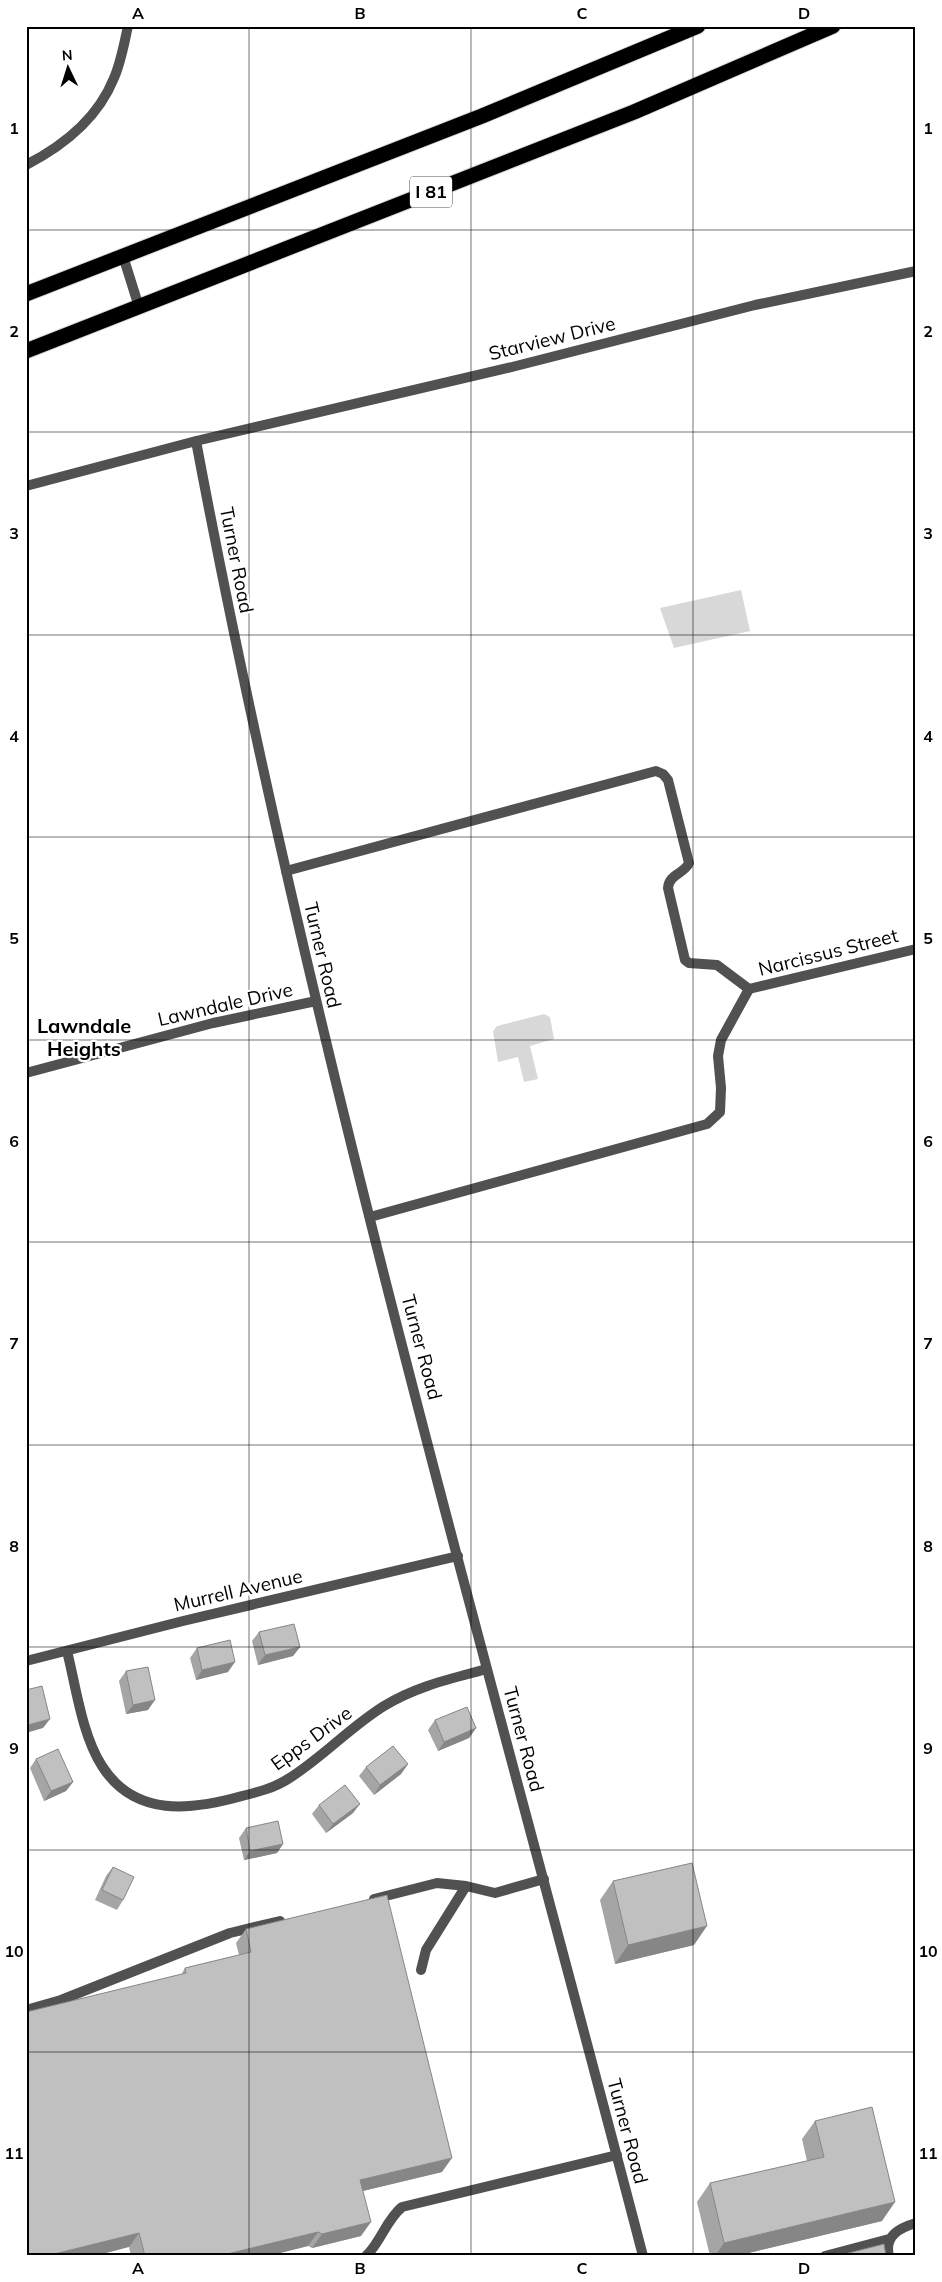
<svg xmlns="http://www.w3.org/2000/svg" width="942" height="2282" font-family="Mulish,sans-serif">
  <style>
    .green { fill: #d8d8d8 }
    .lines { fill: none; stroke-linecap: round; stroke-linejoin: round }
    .motorway-casing { stroke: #dbdbdb; stroke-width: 17 }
    .service { stroke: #515151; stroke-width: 10 }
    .minor { stroke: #515151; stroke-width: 10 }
    .motorway { stroke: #000; stroke-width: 15 }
    .wall { fill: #a5a5a5 }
    .shaded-wall { fill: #868686 }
    .building { fill: #c0c0c0; stroke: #868686 }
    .grid { fill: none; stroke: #000; stroke-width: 1; stroke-opacity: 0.55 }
    .labels { text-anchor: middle; stroke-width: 4.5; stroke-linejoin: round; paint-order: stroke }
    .shield { fill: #fff; stroke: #4c4c4c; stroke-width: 1 }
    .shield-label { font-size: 18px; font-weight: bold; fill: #000 }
    .street-label { font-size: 19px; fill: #000; stroke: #fff }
    .neighbourhood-label { font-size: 20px; font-weight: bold; fill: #000; stroke: #fff }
    .neatline { fill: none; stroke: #000; stroke-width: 2 }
    .grid-label { font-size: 16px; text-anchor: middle; font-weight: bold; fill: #000 }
  </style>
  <rect width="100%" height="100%" fill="#fff"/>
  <path class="green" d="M741,590L750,631L674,648L660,608Z
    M544,1014L550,1017L554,1039L530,1046L538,1079L524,1082L518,1057L498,1062L493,1031L497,1026Z"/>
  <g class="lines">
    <defs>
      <path id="motorway" d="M26,294L482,116L698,26
        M26,351L634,112L833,26"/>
    </defs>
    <use href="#motorway" class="motorway-casing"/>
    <path class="service" d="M123,256L139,307
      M286,871L656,771L663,774L668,780L689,863C684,874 669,874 668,888L685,960L689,963L717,965L749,989L721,1040L718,1056L721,1088L720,1112L707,1124L370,1217
      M374,1899L437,1883L466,1886L495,1893L544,1879
      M421,1970L426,1950L466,1886
      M26,2010L61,2000L230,1933L280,1921
      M366,2256C381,2242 386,2220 402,2207L617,2155
      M825,2256L889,2239
      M889,2256C884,2236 899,2228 916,2223"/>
    <path class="minor" d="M26,165C63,146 98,118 114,78C121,62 124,44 128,26
      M196,441C311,1054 486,1653 643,2256
      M26,486L196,441L512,367L755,305L916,271
      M749,989L916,949
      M26,1073L213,1023L316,1001
      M67,1651C76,1687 82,1735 102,1766C135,1818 192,1810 242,1796C258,1792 274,1788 288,1779C322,1758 350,1727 384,1706C417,1686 450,1679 487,1669
      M26,1661L183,1621L458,1556"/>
    <use href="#motorway" class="motorway"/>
  </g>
  <path class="wall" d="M259,1632L300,1647L293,1656L258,1665L252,1641Z
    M197,1648L228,1672L196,1680L190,1658Z
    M126,1671L148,1710L126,1714L119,1681Z
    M435,1720L476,1728L469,1738L438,1751L428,1730Z
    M36,1759L73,1782L66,1791L44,1801L30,1768Z
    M408,1764L401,1774L374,1795L359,1776L366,1767Z
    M319,1805L353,1813L326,1833L312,1814Z
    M246,1828L283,1844L277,1853L244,1860L239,1838Z
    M113,1867L123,1900L117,1910L95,1900L106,1876Z
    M613,1881L694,1945L615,1964L600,1900Z
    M246,1929L442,2172L363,2191L361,2236L312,2248L308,2246L268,2256H131L129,2247L181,1975L185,1968L239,1955L236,1943Z
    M815,2121L882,2221L736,2256H710L697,2202L710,2183L807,2161L802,2139Z"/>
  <path class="shaded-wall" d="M300,1647L293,1656L258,1665L265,1655Z
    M235,1662L228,1672L196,1680L202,1670Z
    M155,1700L148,1710L126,1714L133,1705Z
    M50,1719L43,1728L26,1733V1727L28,1725Z
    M476,1728L469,1738L438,1751L444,1742Z
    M408,1764L401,1774L374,1795L380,1785Z
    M73,1782L66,1791L44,1801L51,1791Z
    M360,1804L353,1813L326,1833L333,1824Z
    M283,1844L277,1853L244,1860L250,1851Z
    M707,1926L694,1945L615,1964L628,1945Z
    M452,2158L442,2172L350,2194L360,2180Z
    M895,2202L882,2221L736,2256H715L724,2243Z
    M371,2222L361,2236L312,2248L322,2234Z
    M318,2232L308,2246L268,2256H219Z
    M139,2233L129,2247L95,2256H46Z"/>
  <path class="building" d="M294,1624L300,1647L265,1655L259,1632Z
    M230,1640L235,1662L202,1670L197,1648Z
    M148,1667L155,1700L133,1705L126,1671Z
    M42,1686L50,1719L28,1725L26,1718V1690Z
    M467,1707L476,1728L444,1742L435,1720Z
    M393,1746L408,1764L380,1785L366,1767Z
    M58,1749L73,1782L51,1791L36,1759Z
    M345,1785L360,1804L333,1824L319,1805Z
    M278,1821L283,1844L250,1851L246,1828Z
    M692,1863L707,1926L628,1945L613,1881Z
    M113,1867L134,1877L123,1900L102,1890Z
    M387,1895L452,2158L360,2180L371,2222L322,2234L318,2232L219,2256H145L139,2233L46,2256H26V2012L186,1973L185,1968L251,1952L246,1929Z
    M872,2107L895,2202L724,2243L710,2183L824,2157L815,2121Z
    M884,2244L886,2256H837Z"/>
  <path class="grid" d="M249,26V2256M471,26V2256M693,26V2256M26,230H916M26,432H916M26,635H916M26,837H916M26,1040H916M26,1242H916M26,1445H916M26,1647H916M26,1850H916M26,2052H916"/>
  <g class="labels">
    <rect class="shield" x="410" y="176.5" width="42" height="31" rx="4"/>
    <g class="shield-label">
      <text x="431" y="198">I 81</text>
    </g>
    <g class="street-label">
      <text transform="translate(552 338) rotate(-14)" y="7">Starview Drive</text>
      <text transform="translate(237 560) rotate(79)" y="7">Turner Road</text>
      <text transform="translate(828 952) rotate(-14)" y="7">Narcissus Street</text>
      <text transform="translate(323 955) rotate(77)" y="7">Turner Road</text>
      <text transform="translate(225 1004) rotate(-13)" y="7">Lawndale Drive</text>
      <text transform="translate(422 1347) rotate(75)" y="7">Turner Road</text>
      <text transform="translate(238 1590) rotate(-13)" y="7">Murrell Avenue</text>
      <text transform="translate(311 1738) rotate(-36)" y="7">Epps Drive</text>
      <text transform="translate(524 1739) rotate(75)" y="7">Turner Road</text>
      <text transform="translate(628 2131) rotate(75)" y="7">Turner Road</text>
    </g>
    <g class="neighbourhood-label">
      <text x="84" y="1033">Lawndale<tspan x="84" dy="23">Heights</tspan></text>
    </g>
  </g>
  <rect width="942" height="2282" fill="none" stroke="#ffffff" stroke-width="55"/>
  <g transform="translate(68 68) rotate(356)" stroke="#ffffff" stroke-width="4" paint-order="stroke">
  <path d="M0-4L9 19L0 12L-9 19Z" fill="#000000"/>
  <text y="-8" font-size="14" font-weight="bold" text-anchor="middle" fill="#000000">N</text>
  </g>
  <rect x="28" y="28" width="886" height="2226" class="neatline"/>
  <g class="grid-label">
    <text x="138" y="19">A</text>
    <text x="360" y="19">B</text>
    <text x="582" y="19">C</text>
    <text x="804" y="19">D</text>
    <text x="14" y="134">1</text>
    <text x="928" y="134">1</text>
    <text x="14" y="337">2</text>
    <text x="928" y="337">2</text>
    <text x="14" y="539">3</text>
    <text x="928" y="539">3</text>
    <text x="14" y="742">4</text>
    <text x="928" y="742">4</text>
    <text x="14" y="944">5</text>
    <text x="928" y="944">5</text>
    <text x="14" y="1147">6</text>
    <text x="928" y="1147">6</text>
    <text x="14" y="1349">7</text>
    <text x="928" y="1349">7</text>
    <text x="14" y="1552">8</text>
    <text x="928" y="1552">8</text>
    <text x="14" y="1754">9</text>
    <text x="928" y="1754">9</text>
    <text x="14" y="1957">10</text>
    <text x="928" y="1957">10</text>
    <text x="14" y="2159">11</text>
    <text x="928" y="2159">11</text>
    <text x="138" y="2274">A</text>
    <text x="360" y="2274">B</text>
    <text x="582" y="2274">C</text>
    <text x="804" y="2274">D</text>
  </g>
</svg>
